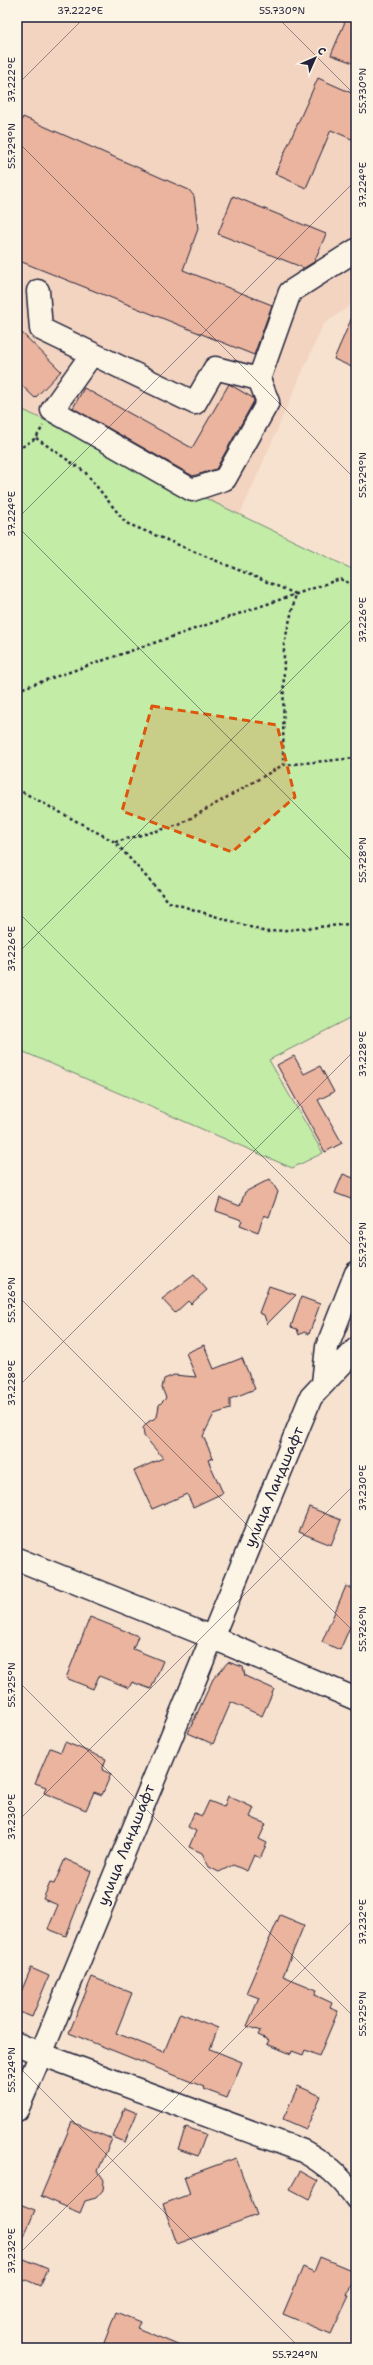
<svg xmlns="http://www.w3.org/2000/svg" width="373" height="2365" font-family="'Shantell Sans',sans-serif">
  <style>
    .built { fill: #f3d4c1 }
    .green { fill: #c3eca7; stroke: #728771 }
    .building { fill: #eab49e; stroke: #22223b }
    .lines { fill: none; stroke-linecap: round; stroke-linejoin: round }
    .minor-casing { stroke: #22223b; stroke-width: 25 }
    .path { stroke: #22223b; stroke-width: 2.5; stroke-dasharray: 3 3; stroke-linecap: butt }
    .minor { stroke: #fcf5e5; stroke-width: 22 }
    .marked { fill: #de560e; fill-opacity: 0.2; stroke: #de560e; stroke-width: 3; stroke-dasharray: 8 5; stroke-linejoin: round }
    .ticks { fill: none; stroke: #22223b; stroke-width: 1; stroke-opacity: 0.45 }
    .labels { text-anchor: middle; stroke-width: 3.5; stroke-linejoin: round; paint-order: stroke }
    .street-label { font-size: 15px; fill: #22223b; stroke: #fcf5e5 }
    .neatline { fill: none; stroke: #22223b; stroke-width: 1.5 }
    .ticks-label { font-size: 10px; text-anchor: middle; fill: #22223b }
  </style>
  <rect width="100%" height="100%" fill="#f7e2d0"/>
  <filter id="ink" filterUnits="userSpaceOnUse"><feTurbulence type="fractalNoise" baseFrequency=".025" numOctaves="2"/><feDisplacementMap in="SourceGraphic" scale="8" xChannelSelector="R" yChannelSelector="G"/><feConvolveMatrix kernelMatrix="1 2 1 2 8 2 1 2 1" color-interpolation-filters="sRGB"/></filter>
  <g filter="url(#ink)">
    <path class="built" d="M17,17H356V301L323,325L240,515L17,407Z"/>
    <path class="green" d="M17,407L356,571V1015L269,1060L323,1153L292,1168L17,1049Z"/>
    <path class="building" d="M347,17H356V64L331,55Z
      M318,78L356,95V141L331,130L306,188L275,174Z
      M23,117L189,190L194,196L198,229L183,270L272,305L254,355L17,260V205L22,193L17,191V131Z
      M233,196L326,234L314,262L304,268L218,234Z
      M356,308V369L334,359Z
      M17,328L61,371L35,398L17,381Z
      M229,384L253,398L254,401L216,469L193,476L73,408L84,388L192,448Z
      M294,1056L304,1074L320,1066L334,1092L318,1100L342,1143L325,1152L277,1065Z
      M343,1174L356,1179V1201L335,1193Z
      M270,1179L278,1192L269,1217L264,1215L258,1232L240,1225L242,1220L216,1211L220,1198L240,1206L245,1192Z
      M194,1275L207,1290L191,1304L188,1301L175,1313L162,1299Z
      M269,1286L296,1295L267,1324L264,1315L259,1313Z
      M301,1297L320,1304L309,1334L304,1332L299,1335L297,1329L291,1327Z
      M204,1345L214,1369L242,1358L255,1389L230,1399V1409L214,1414L203,1436L213,1458L208,1460L223,1493L193,1507L187,1494L152,1509L134,1471L163,1458L144,1436L143,1428L148,1422L157,1417L159,1405L166,1398L162,1388L164,1379L174,1375L196,1377L186,1353Z
      M309,1507L341,1520L331,1545L299,1532Z
      M346,1586L356,1590V1629L350,1627L340,1650L322,1642Z
      M90,1617L138,1636L133,1649L163,1661L151,1689L132,1682L129,1688L99,1676L93,1689L66,1678Z
      M228,1662L243,1667L245,1676L274,1689L262,1716L231,1702L213,1744L188,1733L213,1679Z
      M65,1742L106,1759L102,1770L111,1774L102,1795L94,1792L86,1810L44,1793L46,1787L35,1783L50,1748L61,1752Z
      M228,1796L254,1808L250,1817L266,1824L259,1839L267,1843L260,1858L254,1855L247,1871L233,1865L219,1872L209,1867L202,1853L189,1847L196,1831L188,1827L194,1813L202,1816L209,1801L224,1807Z
      M65,1859L91,1871L66,1936L48,1929L58,1905L43,1899L50,1883L54,1884Z
      M280,1915L304,1925L283,1976L317,1990L315,1995L332,2003L330,2008L338,2011L319,2056L305,2050L303,2055L292,2051L291,2054L267,2044L269,2040L258,2035L260,2031L247,2026L259,1998L246,1993Z
      M31,1968L49,1976L32,2017L17,2011V1991L21,1992Z
      M92,1977L132,1993L116,2033L164,2052L180,2013L218,2028L210,2049L242,2062L227,2098L203,2089L204,2087L69,2033Z
      M298,2086L321,2096L306,2129L283,2119Z
      M125,2108L137,2113L125,2142L113,2137Z
      M72,2122L112,2139L98,2171L104,2180L103,2190L96,2198L85,2201L80,2213L41,2196Z
      M186,2127L206,2134L198,2156L178,2149Z
      M236,2158L257,2215L177,2244L163,2204L190,2194L184,2177Z
      M300,2171L318,2181L309,2199L290,2189Z
      M17,2203L35,2210L17,2254Z
      M17,2256L48,2269L40,2286L17,2276Z
      M320,2257L356,2272L347,2296H349L331,2334L283,2314L303,2267L314,2272Z
      M116,2312L140,2322L137,2328L185,2348H102Z"/>
    <g class="lines">
      <defs>
        <path id="minor" d="M38,291L41,329L195,403L215,368L259,379L290,292L356,250
          M92,354L52,410L192,490L225,479L268,402L259,379
          M356,1349L311,1397L41,2054L303,2151C325,2163 342,2178 356,2198
          M323,1383L327,1347L356,1273
          M17,1559L211,1637L356,1699
          M17,2044L41,2054L17,2110"/>
      </defs>
      <use href="#minor" class="minor-casing"/>
      <path class="path" d="M36,438L85,472L126,523L296,594L284,644L283,765
        M17,450L36,438L43,426
        M17,690L340,579L356,586
        M17,789L115,842L169,902L266,932L350,924L356,921
        M115,842L179,825L283,765L356,758"/>
      <use href="#minor" class="minor"/>
    </g>
  </g>
  <path class="marked" d="M152,706L277,725L295,797L232,852L122,811Z"/>
  <path class="ticks" d="M277,17L356,96M17,85L85,17M17,141L356,480M17,519L356,180M17,526L356,865M17,911L356,1250M17,954L356,615M17,1295L356,1634M17,1388L356,1049M17,1680L356,2019M17,1822L356,1483M17,2065L300,2348M17,2256L356,1917"/>
  <g class="labels">
    <g class="street-label">
      <text transform="translate(274 1487) rotate(-67)" y="5">улица Ландшафт</text>
      <text transform="translate(126 1845) rotate(-68)" y="5">улица Ландшафт</text>
    </g>
  </g>
  <rect width="373" height="2365" fill="none" stroke="#fcf5e5" stroke-width="44"/>
  <g transform="translate(315 58) rotate(45)" stroke="#fcf5e5" stroke-width="3" paint-order="stroke">
  <path d="M0-3L7 15L0 10L-7 15Z" fill="#22223b"/>
  <text y="-6" font-size="11" font-weight="bold" text-anchor="middle" fill="#22223b">С</text>
  </g>
  <rect x="22" y="22" width="329" height="2321" class="neatline"/>
  <g class="ticks-label">
    <text x="80" y="14">37.222°E</text>
    <text x="282" y="14">55.730°N</text>
    <text transform="translate(11 80) rotate(-90)" y="4">37.222°E</text>
    <text transform="translate(362 91) rotate(-90)" y="4">55.730°N</text>
    <text transform="translate(11 146) rotate(-90)" y="4">55.729°N</text>
    <text transform="translate(362 185) rotate(-90)" y="4">37.224°E</text>
    <text transform="translate(362 475) rotate(-90)" y="4">55.729°N</text>
    <text transform="translate(11 514) rotate(-90)" y="4">37.224°E</text>
    <text transform="translate(362 620) rotate(-90)" y="4">37.226°E</text>
    <text transform="translate(362 860) rotate(-90)" y="4">55.728°N</text>
    <text transform="translate(11 949) rotate(-90)" y="4">37.226°E</text>
    <text transform="translate(362 1054) rotate(-90)" y="4">37.228°E</text>
    <text transform="translate(362 1245) rotate(-90)" y="4">55.727°N</text>
    <text transform="translate(11 1300) rotate(-90)" y="4">55.726°N</text>
    <text transform="translate(11 1383) rotate(-90)" y="4">37.228°E</text>
    <text transform="translate(362 1488) rotate(-90)" y="4">37.230°E</text>
    <text transform="translate(362 1629) rotate(-90)" y="4">55.726°N</text>
    <text transform="translate(11 1685) rotate(-90)" y="4">55.725°N</text>
    <text transform="translate(11 1817) rotate(-90)" y="4">37.230°E</text>
    <text transform="translate(362 1922) rotate(-90)" y="4">37.232°E</text>
    <text transform="translate(362 2014) rotate(-90)" y="4">55.725°N</text>
    <text transform="translate(11 2070) rotate(-90)" y="4">55.724°N</text>
    <text transform="translate(11 2251) rotate(-90)" y="4">37.232°E</text>
    <text x="295" y="2358">55.724°N</text>
  </g>
</svg>
